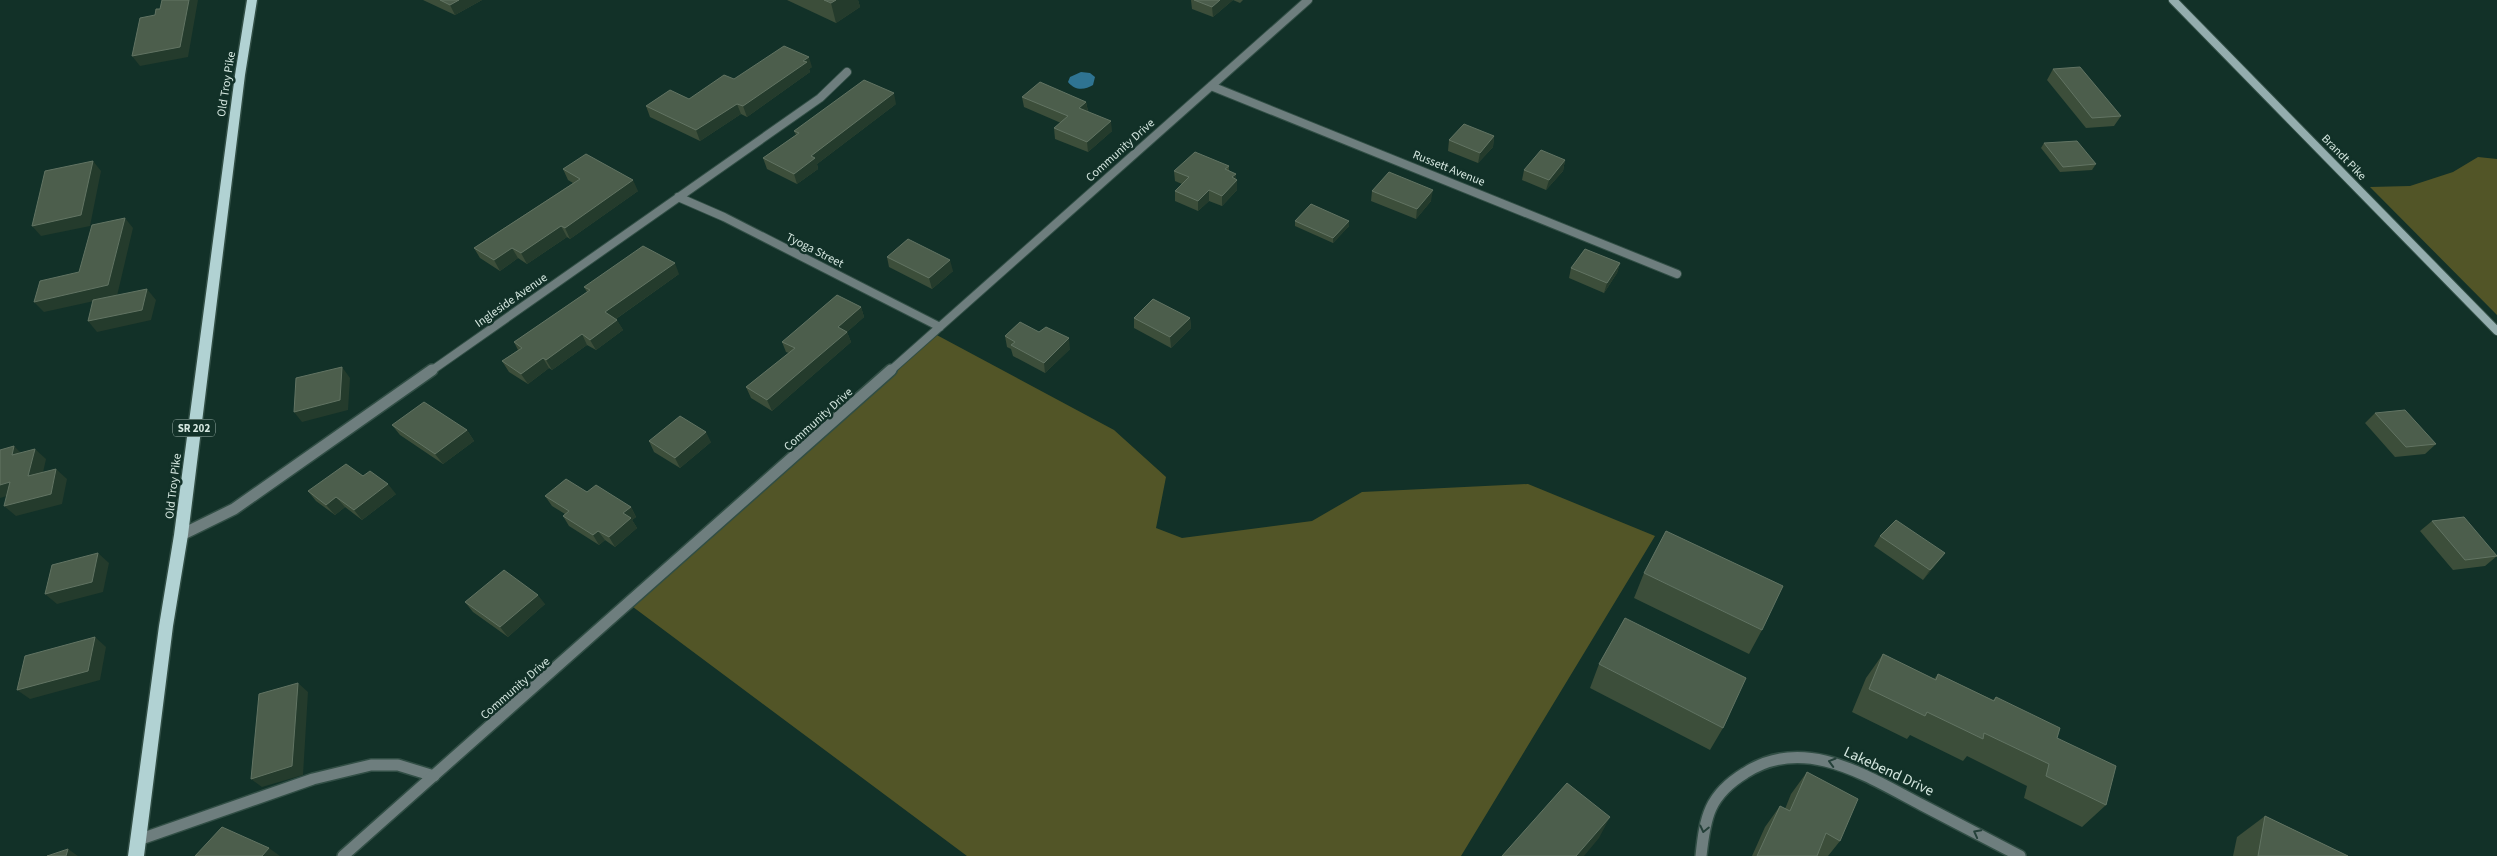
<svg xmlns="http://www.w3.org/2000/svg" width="2497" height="856" font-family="'Source Sans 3',sans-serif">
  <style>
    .green { fill: #525527 }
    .water { fill: #2f7492 }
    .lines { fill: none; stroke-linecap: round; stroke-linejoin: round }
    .service-casing { stroke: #314e45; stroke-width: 14 }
    .minor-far1-casing { stroke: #314e45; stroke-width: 10 }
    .minor-casing { stroke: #314e45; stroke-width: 14 }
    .secondary-casing { stroke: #314e45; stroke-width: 10 }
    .primary-casing { stroke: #314e45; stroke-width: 3 }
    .service { stroke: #6e7e7e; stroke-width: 11 }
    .minor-far1 { stroke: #6e7e7e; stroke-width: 8 }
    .minor { stroke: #6e7e7e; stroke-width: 11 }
    .secondary { stroke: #94adae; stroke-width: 8 }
    .primary { fill: #b1d2d3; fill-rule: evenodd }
    .wall { fill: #3c4e3a }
    .shaded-wall { fill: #243b2c }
    .building { fill: #4c5e4c; stroke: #627463 }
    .oneway { stroke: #244039 }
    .labels { text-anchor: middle; stroke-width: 5; stroke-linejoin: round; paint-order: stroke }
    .shield { fill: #123128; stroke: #9ab0a9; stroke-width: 1 }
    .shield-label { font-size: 11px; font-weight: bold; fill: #d5e7e0 }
    .street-label { font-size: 12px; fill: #d5e7e0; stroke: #123128 }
    .near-street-label { font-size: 15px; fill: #d5e7e0; stroke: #123128 }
  </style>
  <rect width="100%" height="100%" fill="#123128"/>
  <path class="green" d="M2478,157L2497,159V315L2370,187L2410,186L2453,172Z
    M933,333L1114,430L1166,477L1156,528L1182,538L1312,521L1362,492L1528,484L1655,536L1461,856H967L629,604Z"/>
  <path class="water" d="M1081,72L1090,73L1095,77L1093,85C1085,90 1075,91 1068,82L1070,77Z"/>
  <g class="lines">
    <defs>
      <path id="service" d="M138,840L313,779L371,765H398L434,776"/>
      <path id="minor-far1" d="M1211,86L1677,274
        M678,197L724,217L940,327
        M431,371L820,98L847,72
        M890,371L1308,0"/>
      <path id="minor" d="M181,535L234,509L432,370
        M343,856L891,370
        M1701,856C1705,817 1709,795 1745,773C1805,734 1868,777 1922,805C1955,822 1987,839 2020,856"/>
      <path id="secondary" d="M2173,0L2497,331"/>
      <path id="primary" d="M247,0H257L245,75L188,535L173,626L144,856H128L159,626L174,535L235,75Z"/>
    </defs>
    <use href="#service" class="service-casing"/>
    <use href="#minor-far1" class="minor-far1-casing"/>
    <use href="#minor" class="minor-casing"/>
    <use href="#secondary" class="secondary-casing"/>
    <use href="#primary" class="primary-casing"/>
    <use href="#service" class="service"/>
    <use href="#minor-far1" class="minor-far1"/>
    <use href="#minor" class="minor"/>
    <use href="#secondary" class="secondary"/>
    <use href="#primary" class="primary"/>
  </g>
  <path class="wall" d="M423,0H482L455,15Z
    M787,0H858L860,7L836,23Z
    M1191,0H1233L1213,17L1192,9Z
    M1233,0H1243L1240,3Z
    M812,67L809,69L810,72L747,117L741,114L700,141L650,117L646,106L689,99L734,79Z
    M2053,69L2121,116L2114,126L2086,128L2047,80Z
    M1022,97L1086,102L1088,111L1112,131L1088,152L1055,139L1054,128L1061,123L1024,107Z
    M896,104L817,164L818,169L797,184L767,169L763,158L796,135L794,131Z
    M1494,136L1493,147L1478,163L1448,151L1449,140Z
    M2044,143L2096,164L2092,170L2060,172L2041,148Z
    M1565,160L1563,171L1546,190L1522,180L1524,170Z
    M1229,166V170L1237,180V190L1222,206L1209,201L1198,211L1175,201V191L1182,184L1175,181L1174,171Z
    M563,169L638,191L570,239L567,237L527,264L518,258L500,271L480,258L474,248L573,183L568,180Z
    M1372,191L1431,201L1416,219L1371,201Z
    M1295,221L1349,226L1333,243L1295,226Z
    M887,257L953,271L932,289L889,267Z
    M1620,263L1617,273L1604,293L1569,278L1571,268Z
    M679,274L616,319L623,330L596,350L587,345L552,370L549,368L528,384L509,372L502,361L518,350L514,342L587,292L584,287Z
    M861,307L864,317L847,332L851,342L772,411L751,398L746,387L789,353L786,352L782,342Z
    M1134,318H1190L1191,328L1171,348L1134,328Z
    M1005,336L1070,349L1045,373L1013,356L1011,349L1007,347Z
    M2375,413L2436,444L2425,454L2395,457L2365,423Z
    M392,425L467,430L474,441L443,464L400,435Z
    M649,441L711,442L680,468L654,452Z
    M308,491L396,494L362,520L345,507L335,515L316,501Z
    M587,492L631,507L636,517L632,520L637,528L615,547L605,540L599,545L569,526L563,516L565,514L552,506L545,496Z
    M2432,521L2497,556L2485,566L2453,570L2420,531Z
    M1880,536L1945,553L1938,562L1923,580L1874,546Z
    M1644,573L1762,630L1749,654L1634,598Z
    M465,602L545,604L508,637L473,612Z
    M1883,654L1934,679L1938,674L1993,700L1996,697L2057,738L2106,805L2082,827L2024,798L2027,786L1967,756L1963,761L1910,735L1907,739L1852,712L1866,678Z
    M1599,664L1723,728L1710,750L1590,688Z
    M1807,772L1840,841L1828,856H1752L1765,827L1780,806L1785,809L1791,794Z
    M2265,816L2348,856H2233L2237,837Z"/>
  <path class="shaded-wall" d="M189,0H198L188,57L140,66L132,56Z
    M459,0H482L455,15L450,5Z
    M836,0H858L860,7L836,23L831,3Z
    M1220,0H1233L1213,17L1212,7Z
    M809,57L812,67L809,69L810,72L747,117L743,106Z
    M894,93L896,104L817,164L818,169L797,184L794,174L811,156Z
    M1086,102L1088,112L1079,108Z
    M737,104L741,114L700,141L696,130Z
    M1111,121L1112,131L1088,152L1087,142Z
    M1494,136L1493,147L1478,163L1480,153Z
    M1565,160L1563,171L1546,190L1549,180Z
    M93,161L101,171L90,226L41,236L32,226Z
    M1236,174V181L1237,180V190L1222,206V196L1232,177Z
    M633,180L638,191L570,239L565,228Z
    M1209,190V201L1198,211V201Z
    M1433,190L1431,201L1416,219L1417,209Z
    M125,218L133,228L117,296L44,312L34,302L108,285Z
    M1349,221V226L1333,243V238Z
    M561,226L567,237L527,264L521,253Z
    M512,248L518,258L500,271L494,260Z
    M950,260L953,271L932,289L929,278Z
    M675,263L679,274L610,323L605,312Z
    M1620,263L1617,273L1604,293L1607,283Z
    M147,289L156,300L151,320L97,332L88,321Z
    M861,307L864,317L847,332L851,342L772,411L767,400L838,327Z
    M1190,318L1191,328L1171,348L1170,337Z
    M617,320L623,330L596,350L590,340Z
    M582,334L587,345L552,370L546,360Z
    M1069,338L1070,349L1045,373L1044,363Z
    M543,358L549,368L528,384L521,374Z
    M342,367L350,378L348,410L302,422L294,412Z
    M467,430L474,441L443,464L435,454Z
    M706,432L711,442L680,468L675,458Z
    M14,446L25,457L12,455Z
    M35,449L46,459L40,486L28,476Z
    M56,469L67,479L62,504L16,516L4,506Z
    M10,482L21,492L0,498V485Z
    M388,484L396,494L362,520L354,510Z
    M336,497L345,507L335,515L326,505Z
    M631,507L636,517L632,520L637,528L615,547L609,537L623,513Z
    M598,531L605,540L599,545L593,535Z
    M98,553L109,563L103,592L57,604L45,594Z
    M1945,553L1938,562L1923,580L1930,570Z
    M538,595L545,604L508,637L500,627Z
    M95,637L106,647L100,680L30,699L17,690Z
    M298,683L308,692L303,775L262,787L251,779Z
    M1610,817L1599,838L1584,856H1576Z
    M269,848L280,856H262Z
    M68,849L78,856H66Z"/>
  <path class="building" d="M162,0H189L180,47L132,56L140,18L155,15L156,9H160Z
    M440,0H459L450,5Z
    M824,0H836L831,3Z
    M1194,0H1220L1212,7Z
    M784,46L809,57L803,61L807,62L743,106L737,104L696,130L646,106L670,90L689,99L724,75L734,79Z
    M2080,67L2121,116L2092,118L2053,69Z
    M864,80L894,93L811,156L815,158L794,174L763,158L799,133L794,131Z
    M1040,82L1086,102L1079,108L1111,121L1087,142L1054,128L1068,116L1022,97Z
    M1464,124L1494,136L1480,153L1449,140Z
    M2077,141L2096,164L2063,167L2044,143Z
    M1541,150L1565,160L1549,180L1524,170Z
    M1195,152L1229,166L1225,169L1236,174L1232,177L1237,180L1222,196L1209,190L1198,201L1175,191L1189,177L1174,171Z
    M586,154L633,180L565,228L561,226L521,253L512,248L494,260L474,248L580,179L563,169Z
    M93,161L81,215L32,226L45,171Z
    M1389,172L1433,190L1417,209L1372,191Z
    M1311,204L1349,221L1333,238L1295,221Z
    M125,218L108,285L34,302L40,281L79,272L92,225Z
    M908,239L950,260L929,278L887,257Z
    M643,246L675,263L605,312L617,320L590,340L582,334L546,360L543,358L521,374L502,361L522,348L514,342L590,290L584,287Z
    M1585,249L1620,263L1607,283L1571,268Z
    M147,289L142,310L88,321L93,300Z
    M837,295L861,307L838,327L847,332L767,400L746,387L795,348L782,342Z
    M1153,299L1190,318L1170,337L1134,318Z
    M1020,322L1039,332L1046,327L1069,338L1044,363L1011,345L1015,342L1005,336Z
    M342,367L340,400L294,412L296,378Z
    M424,402L467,430L435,454L392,425Z
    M2405,410L2436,444L2406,447L2375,413Z
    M680,416L706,432L675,458L649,441Z
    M14,446L12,455L35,449L28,476L56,469L51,494L4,506L10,482L0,485V450Z
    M346,464L363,476L370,471L388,484L354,510L336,497L326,505L308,491Z
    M566,479L587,492L596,485L631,507L623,513L631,518L609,537L598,531L593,535L563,516L569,511L545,496Z
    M2464,517L2497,556L2465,560L2432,521Z
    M1896,520L1945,553L1930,570L1880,536Z
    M1666,531L1783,586L1762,630L1644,573Z
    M98,553L92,582L45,594L52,565Z
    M504,570L538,595L500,627L465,602Z
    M1625,618L1746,678L1723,728L1599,664Z
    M95,637L88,671L17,690L25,656Z
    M1883,654L1936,680L1938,674L1994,701L1996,697L2060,728L2057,738L2116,766L2106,805L2046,776L2049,764L1984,733L1983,739L1927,712L1925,716L1869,689Z
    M298,683L292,766L251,779L259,694Z
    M1807,772L1858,799L1840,841L1826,833L1817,856H1757L1780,806L1790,811Z
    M1567,783L1610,817L1576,856H1502Z
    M2265,816L2348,856H2258Z
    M222,827L269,848L262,856H195Z
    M68,849L66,856H47Z"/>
  <defs><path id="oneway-chevron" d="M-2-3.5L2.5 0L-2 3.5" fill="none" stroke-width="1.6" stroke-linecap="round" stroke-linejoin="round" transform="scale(1.25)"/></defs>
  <g class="oneway">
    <use href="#oneway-chevron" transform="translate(1832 762) rotate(-164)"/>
    <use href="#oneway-chevron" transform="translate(1704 829) rotate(103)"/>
    <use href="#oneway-chevron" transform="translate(1977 833) rotate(-152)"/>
  </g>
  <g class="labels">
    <rect class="shield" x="173" y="419.5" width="42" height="17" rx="4"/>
    <g class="shield-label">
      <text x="194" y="432">SR 202</text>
    </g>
    <g class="street-label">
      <text transform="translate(226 84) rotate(-81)" y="4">Old Troy Pike</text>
      <text transform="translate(1120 150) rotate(-42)" y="4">Community Drive</text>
      <text transform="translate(2344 157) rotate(46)" y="4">Brandt Pike</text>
      <text transform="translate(1449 168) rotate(22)" y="4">Russett Avenue</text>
      <text transform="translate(815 250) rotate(27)" y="4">Tyoga Street</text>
      <text transform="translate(511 300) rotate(-35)" y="4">Ingleside Avenue</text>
      <text transform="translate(818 419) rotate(-42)" y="4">Community Drive</text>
      <text transform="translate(173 486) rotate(-83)" y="4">Old Troy Pike</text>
      <text transform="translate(515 688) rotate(-41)" y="4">Community Drive</text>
    </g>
    <g class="near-street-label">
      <text transform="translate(1889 771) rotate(25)" y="5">Lakebend Drive</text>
    </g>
  </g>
</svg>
